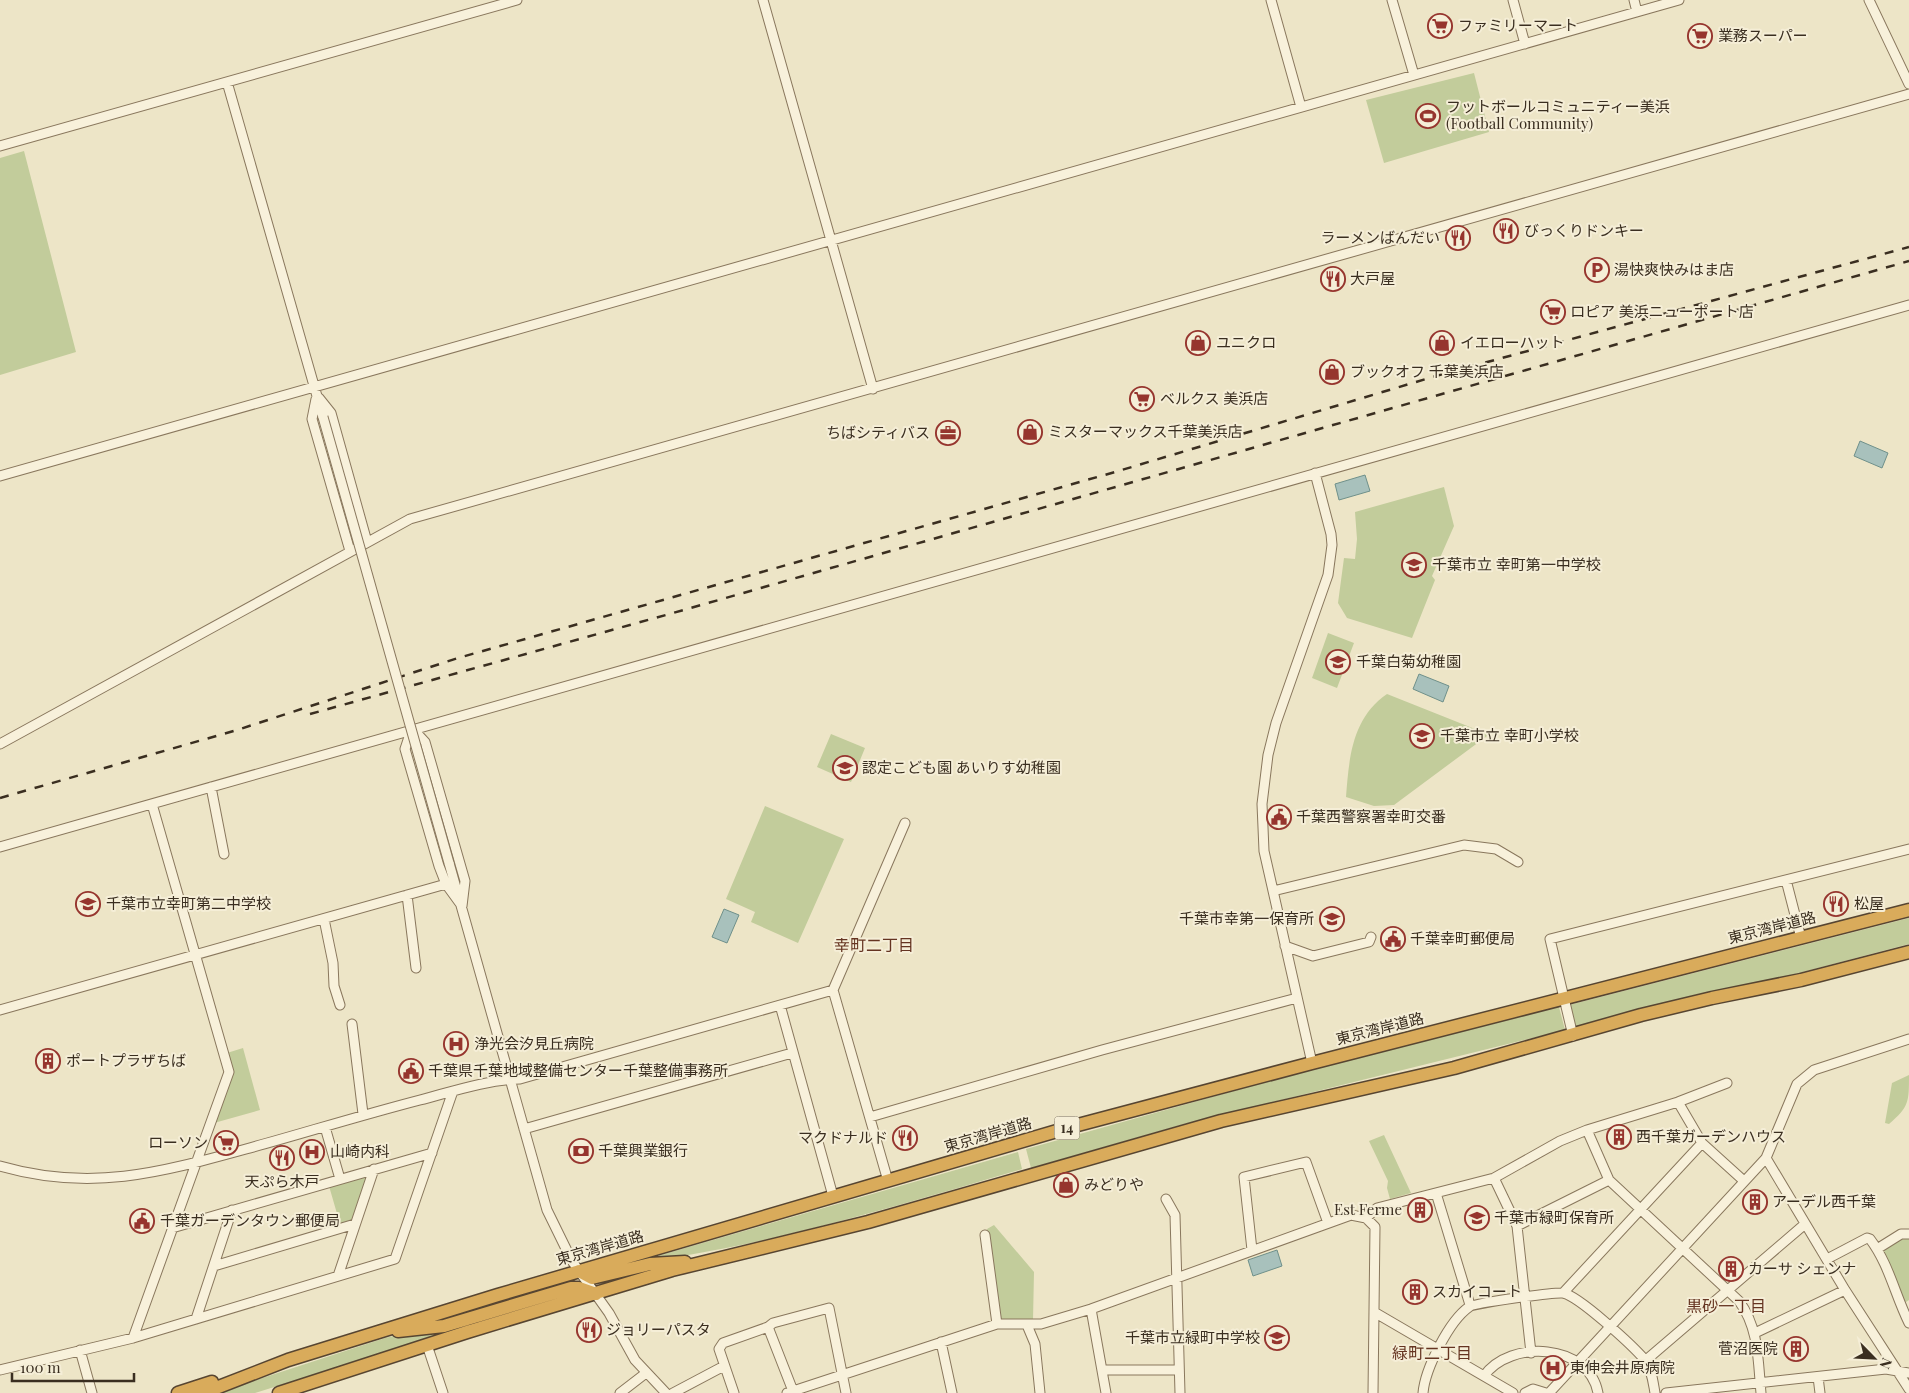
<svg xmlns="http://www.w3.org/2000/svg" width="1909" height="1393" font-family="'Playfair Display','Noto Sans JP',serif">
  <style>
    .green { fill: #c2cc9b }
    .water { fill: #a8c1bc; stroke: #6f908a }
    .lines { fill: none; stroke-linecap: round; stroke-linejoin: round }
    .minor-casing { stroke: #89775d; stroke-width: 11 }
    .highway-casing { stroke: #574531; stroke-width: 15 }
    .minor { stroke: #f8f1db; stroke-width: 9 }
    .highway { stroke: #d9ab5b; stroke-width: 12 }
    .rail { stroke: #3a2e20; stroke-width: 2.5; stroke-dasharray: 9 9; stroke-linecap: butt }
    .minor-bridge-casing { stroke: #89775d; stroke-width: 11; stroke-linecap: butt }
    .minor-bridge { stroke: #f8f1db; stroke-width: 9 }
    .labels { text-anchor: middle; stroke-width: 4; stroke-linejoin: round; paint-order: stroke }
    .shield { fill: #f5eed7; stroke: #726857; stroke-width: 1 }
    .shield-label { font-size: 14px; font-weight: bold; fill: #3a2e20 }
    .poi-label { font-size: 15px; fill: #3a2e20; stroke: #f5eed7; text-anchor: start }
    .street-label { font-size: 15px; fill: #3a2e20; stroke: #f5eed7 }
    .neighbourhood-label { font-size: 16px; fill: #653421; stroke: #f5eed7 }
  </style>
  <rect width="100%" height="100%" fill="#ede5c7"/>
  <path class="green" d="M1474,73L1489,132L1384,163L1366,100Z
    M24,151L76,352L0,375V158Z
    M1444,487L1454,526L1432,576L1435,580L1412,638L1347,618L1338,603L1344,558L1355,559L1357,539L1355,512Z
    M1328,633L1354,643L1337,688L1312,678Z
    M1387,694L1485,733L1487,736L1394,805L1374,806L1346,797C1349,758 1352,718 1387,694Z
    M831,734L865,748L851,782L817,767Z
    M765,806L844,839L798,943L751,922L755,912L726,899Z
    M1909,918V944L1769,981L1698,994L1575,1027L1569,1005Z
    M1559,1007L1565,1030L1184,1124L1031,1168L1026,1149L1298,1073Z
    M243,1048L260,1110L214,1123L232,1072L227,1053Z
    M1909,1075C1909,1102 1909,1107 1889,1124L1885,1123L1892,1083Z
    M1384,1135L1411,1193L1390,1199L1387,1188L1388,1181L1369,1141Z
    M1018,1152L1022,1169C941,1193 860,1217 777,1237C719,1251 660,1259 602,1272Z
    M363,1175L368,1180L352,1220L340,1224L329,1186Z
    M994,1225L1034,1272L1033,1320L1002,1321L999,1318L987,1229Z
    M1904,1236L1909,1237V1300L1906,1302L1903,1300L1883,1253L1884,1250Z
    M573,1294L255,1393H216L385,1338Z"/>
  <path class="water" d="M1860,441L1888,453L1882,468L1854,456Z
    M1365,475L1370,491L1339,500L1335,484Z
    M1419,674L1449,686L1443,702L1413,689Z
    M724,909L739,915L727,943L712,937Z
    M1277,1250L1282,1266L1253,1276L1248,1260Z"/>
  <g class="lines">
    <defs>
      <path id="minor" d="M763,0L873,389
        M1271,0L1301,107
        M1392,0L1414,75
        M1513,0L1525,44
        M1634,0L1637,12
        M1869,0L1909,84
        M227,82L323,417
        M0,146L517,0
        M319,398L331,413L367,542
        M316,399L312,419L350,551
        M0,476L1679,0
        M412,728L425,742L465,881L462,906L446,884L439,866L405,749Z
        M0,744L410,519L1909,94
        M211,787L224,854
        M0,847L1909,305
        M449,863L547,1210L572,1261L609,1313L635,1360L666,1393
        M1786,880L1801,938
        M1273,891L1464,845L1496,849L1518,862
        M407,895L416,968
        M324,919L333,963L334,986L340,1005
        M1285,946L1313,956L1369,942L1371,937
        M780,1005L833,1196
        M0,1010L446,884
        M352,1024L363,1114
        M1573,1036L1550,939L1909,849
        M1312,1063L1264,851L1262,804L1268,755L1276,723L1328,575L1332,545L1331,534L1315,473
        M1678,1102L1702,1143L1744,1181
        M870,1117L1102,1050L1297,998
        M325,1127L340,1179
        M524,1129L792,1053
        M1587,1130L1609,1180L1739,1301C1759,1328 1758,1361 1761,1393
        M1766,1158L1845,1290L1909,1389
        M0,1166C90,1192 159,1173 246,1149C304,1133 362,1115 420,1100C454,1091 486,1080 520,1079L833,990
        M1494,1178L1517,1226L1531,1353
        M888,1181L833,990L905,823
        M1436,1193L1470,1305
        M1166,1199L1175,1215L1180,1393
        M1366,1218L1377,1208L1494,1178L1560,1141L1587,1130L1678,1102L1727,1083
        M1517,1226L1609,1180
        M172,1228L432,1153
        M985,1235L997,1324
        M1877,1249L1901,1234H1909
        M1252,1250L1244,1177L1306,1162L1328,1223
        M1827,1259L1867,1238L1870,1239C1889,1264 1895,1295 1909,1323
        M214,1266L355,1224
        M338,1276L374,1169
        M1563,1293L1702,1143
        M1091,1309L1106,1393
        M1374,1312L1513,1393
        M196,1319L232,1210
        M1027,1325L1035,1344L1040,1393
        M1755,1333L1845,1290
        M133,1338L229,1072L152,804
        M941,1342L952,1393
        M427,1345L443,1393
        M80,1350L92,1393
        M1645,1361L1805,1224
        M0,1370L133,1338L395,1259L453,1091
        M1103,1370H1179
        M1484,1376C1510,1339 1589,1343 1598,1393
        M1818,1377L1820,1393
        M793,1391L768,1327L773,1323L829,1308L846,1393
        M620,1393L646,1373
        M673,1393L724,1366
        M734,1393L719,1349L723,1343L768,1327
        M787,1393L997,1324H1041L1091,1309L1351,1215L1366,1218L1375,1227L1373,1393
        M1423,1393C1425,1369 1449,1321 1469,1307C1473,1303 1555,1292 1563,1293C1579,1296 1633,1346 1645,1360C1652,1370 1653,1382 1655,1393
        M1525,1393L1533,1389L1546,1393
        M1549,1393L1766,1158L1797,1084L1814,1070L1909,1039
        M1666,1393L1886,1369L1909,1373"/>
      <path id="highway" d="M579,1271L592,1278L650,1264L685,1262
        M398,1331L444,1326L571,1288H579L596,1294
        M178,1393L212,1382
        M203,1393L288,1360L498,1295L1074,1126L1312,1063L1909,910
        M279,1393L467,1332L672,1270L868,1222L1221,1121L1454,1068L1641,1015L1712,998L1801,980L1909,952"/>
    </defs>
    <use href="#minor" class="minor-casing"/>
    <use href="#highway" class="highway-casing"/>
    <use href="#minor" class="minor"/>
    <use href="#highway" class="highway"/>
    <path class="rail" d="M310,714L673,613L1909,261
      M0,798L237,730L458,658L1115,472L1436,376L1909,247"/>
    <defs>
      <path id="minor-bridge" d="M323,417L449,863"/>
    </defs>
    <use href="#minor-bridge" class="minor-bridge-casing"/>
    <use href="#minor-bridge" class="minor-bridge"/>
  </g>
  <defs>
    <symbol id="supermarket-ring" viewBox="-11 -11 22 22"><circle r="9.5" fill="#f5eed7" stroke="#96352e" stroke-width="1.5"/><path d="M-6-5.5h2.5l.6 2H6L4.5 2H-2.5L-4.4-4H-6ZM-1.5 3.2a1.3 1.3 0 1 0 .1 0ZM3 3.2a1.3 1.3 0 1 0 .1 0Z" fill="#96352e"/></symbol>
    <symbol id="stadium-ring" viewBox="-11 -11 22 22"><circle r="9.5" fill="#f5eed7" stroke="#96352e" stroke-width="1.5"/><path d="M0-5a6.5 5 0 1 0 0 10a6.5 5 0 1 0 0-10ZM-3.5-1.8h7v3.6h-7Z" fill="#96352e"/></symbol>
    <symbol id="restaurant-ring" viewBox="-11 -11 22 22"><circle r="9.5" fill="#f5eed7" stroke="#96352e" stroke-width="1.5"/><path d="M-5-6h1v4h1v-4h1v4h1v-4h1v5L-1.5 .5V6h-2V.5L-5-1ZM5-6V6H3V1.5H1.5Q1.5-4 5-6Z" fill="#96352e"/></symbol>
    <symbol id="parking-ring" viewBox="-11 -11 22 22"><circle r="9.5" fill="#f5eed7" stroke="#96352e" stroke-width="1.5"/><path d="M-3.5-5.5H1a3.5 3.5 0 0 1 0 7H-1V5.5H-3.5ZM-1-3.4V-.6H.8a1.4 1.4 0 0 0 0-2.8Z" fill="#96352e"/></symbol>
    <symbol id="shop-ring" viewBox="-11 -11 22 22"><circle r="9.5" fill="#f5eed7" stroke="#96352e" stroke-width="1.5"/><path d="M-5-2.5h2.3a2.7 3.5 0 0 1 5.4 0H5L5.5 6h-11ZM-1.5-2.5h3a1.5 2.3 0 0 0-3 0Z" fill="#96352e"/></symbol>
    <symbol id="office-ring" viewBox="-11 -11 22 22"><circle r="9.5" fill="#f5eed7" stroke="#96352e" stroke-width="1.5"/><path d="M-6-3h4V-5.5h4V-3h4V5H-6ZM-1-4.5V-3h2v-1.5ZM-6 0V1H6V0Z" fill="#96352e"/></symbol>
    <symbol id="school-ring" viewBox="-11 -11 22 22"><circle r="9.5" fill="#f5eed7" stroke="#96352e" stroke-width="1.5"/><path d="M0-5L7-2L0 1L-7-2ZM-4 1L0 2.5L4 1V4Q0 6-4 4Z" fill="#96352e"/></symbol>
    <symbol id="civic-ring" viewBox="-11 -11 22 22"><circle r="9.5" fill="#f5eed7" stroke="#96352e" stroke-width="1.5"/><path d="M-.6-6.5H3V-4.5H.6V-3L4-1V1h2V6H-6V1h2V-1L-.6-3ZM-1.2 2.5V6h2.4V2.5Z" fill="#96352e"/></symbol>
    <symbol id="hospital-ring" viewBox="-11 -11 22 22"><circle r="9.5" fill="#f5eed7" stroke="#96352e" stroke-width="1.5"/><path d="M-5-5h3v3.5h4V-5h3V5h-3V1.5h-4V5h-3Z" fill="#96352e"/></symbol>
    <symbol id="building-ring" viewBox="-11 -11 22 22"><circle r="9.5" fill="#f5eed7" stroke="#96352e" stroke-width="1.5"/><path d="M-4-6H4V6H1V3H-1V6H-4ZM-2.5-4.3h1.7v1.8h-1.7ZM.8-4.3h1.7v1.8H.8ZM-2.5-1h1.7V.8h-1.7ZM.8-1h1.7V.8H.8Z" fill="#96352e"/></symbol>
    <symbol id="bank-ring" viewBox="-11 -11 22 22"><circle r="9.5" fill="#f5eed7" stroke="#96352e" stroke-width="1.5"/><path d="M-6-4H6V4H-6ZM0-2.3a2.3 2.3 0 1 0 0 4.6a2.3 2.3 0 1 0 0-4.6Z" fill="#96352e"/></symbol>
  </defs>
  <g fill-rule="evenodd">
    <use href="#supermarket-ring" x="1426" y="12" width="28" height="28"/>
    <use href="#supermarket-ring" x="1686" y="22" width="28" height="28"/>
    <use href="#stadium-ring" x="1414" y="102" width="28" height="28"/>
    <use href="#restaurant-ring" x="1492" y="217" width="28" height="28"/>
    <use href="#restaurant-ring" x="1444" y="224" width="28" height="28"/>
    <use href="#parking-ring" x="1583" y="256" width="28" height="28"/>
    <use href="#restaurant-ring" x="1319" y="265" width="28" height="28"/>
    <use href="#supermarket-ring" x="1539" y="298" width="28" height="28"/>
    <use href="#shop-ring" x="1184" y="329" width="28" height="28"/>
    <use href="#shop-ring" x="1428" y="329" width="28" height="28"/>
    <use href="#shop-ring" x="1318" y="358" width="28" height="28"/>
    <use href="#supermarket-ring" x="1128" y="385" width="28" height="28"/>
    <use href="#shop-ring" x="1016" y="418" width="28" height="28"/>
    <use href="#office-ring" x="934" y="419" width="28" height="28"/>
    <use href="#school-ring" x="1400" y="551" width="28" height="28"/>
    <use href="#school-ring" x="1324" y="648" width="28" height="28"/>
    <use href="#school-ring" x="1408" y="722" width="28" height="28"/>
    <use href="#school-ring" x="831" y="754" width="28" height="28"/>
    <use href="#civic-ring" x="1265" y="803" width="28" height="28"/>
    <use href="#school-ring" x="74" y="890" width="28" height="28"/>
    <use href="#restaurant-ring" x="1822" y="890" width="28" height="28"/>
    <use href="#school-ring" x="1318" y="905" width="28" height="28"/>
    <use href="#civic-ring" x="1379" y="925" width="28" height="28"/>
    <use href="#hospital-ring" x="442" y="1030" width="28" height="28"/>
    <use href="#building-ring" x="34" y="1047" width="28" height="28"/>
    <use href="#civic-ring" x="397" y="1057" width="28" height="28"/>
    <use href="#building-ring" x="1605" y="1123" width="28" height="28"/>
    <use href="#restaurant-ring" x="891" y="1124" width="28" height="28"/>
    <use href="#supermarket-ring" x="212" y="1129" width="28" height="28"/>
    <use href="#bank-ring" x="567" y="1137" width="28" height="28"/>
    <use href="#hospital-ring" x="298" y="1138" width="28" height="28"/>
    <use href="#restaurant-ring" x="268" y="1144" width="28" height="28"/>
    <use href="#shop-ring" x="1052" y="1171" width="28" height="28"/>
    <use href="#building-ring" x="1741" y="1188" width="28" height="28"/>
    <use href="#building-ring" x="1406" y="1196" width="28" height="28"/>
    <use href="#school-ring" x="1463" y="1204" width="28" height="28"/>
    <use href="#civic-ring" x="128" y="1207" width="28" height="28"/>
    <use href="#building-ring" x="1717" y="1255" width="28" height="28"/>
    <use href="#building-ring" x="1401" y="1278" width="28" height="28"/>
    <use href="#restaurant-ring" x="575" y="1316" width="28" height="28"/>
    <use href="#school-ring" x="1263" y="1324" width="28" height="28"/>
    <use href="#building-ring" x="1782" y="1335" width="28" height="28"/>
    <use href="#hospital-ring" x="1539" y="1354" width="28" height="28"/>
  </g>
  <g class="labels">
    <rect class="shield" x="1054.5" y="1116.5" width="25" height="23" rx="4"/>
    <g class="shield-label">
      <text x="1067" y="1133">14</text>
    </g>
    <g class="poi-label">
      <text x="1458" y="31">ファミリーマート</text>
      <text x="1718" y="41">業務スーパー</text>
      <text x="1446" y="112">フットボールコミュニティー美浜<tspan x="1446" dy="17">(Football Community)</tspan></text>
      <text x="1524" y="236">びっくりドンキー</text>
      <text x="1440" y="243" text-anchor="end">ラーメンばんだい</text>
      <text x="1614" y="275">湯快爽快みはま店</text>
      <text x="1350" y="284">大戸屋</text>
      <text x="1570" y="317">ロピア 美浜ニューポート店</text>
      <text x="1216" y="348">ユニクロ</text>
      <text x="1460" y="348">イエローハット</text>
      <text x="1350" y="377">ブックオフ 千葉美浜店</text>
      <text x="1160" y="404">ベルクス 美浜店</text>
      <text x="1048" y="437">ミスターマックス千葉美浜店</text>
      <text x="930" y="438" text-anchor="end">ちばシティバス</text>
      <text x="1432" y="570">千葉市立 幸町第一中学校</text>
      <text x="1356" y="667">千葉白菊幼稚園</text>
      <text x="1440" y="741">千葉市立 幸町小学校</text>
      <text x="862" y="773">認定こども園 あいりす幼稚園</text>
      <text x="1296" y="822">千葉西警察署幸町交番</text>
      <text x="106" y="909">千葉市立幸町第二中学校</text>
      <text x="1854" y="909">松屋</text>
      <text x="1314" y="924" text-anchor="end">千葉市幸第一保育所</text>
      <text x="1410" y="944">千葉幸町郵便局</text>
      <text x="474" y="1049">浄光会汐見丘病院</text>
      <text x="66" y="1066">ポートプラザちば</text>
      <text x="428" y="1076">千葉県千葉地域整備センター千葉整備事務所</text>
      <text x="1636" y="1142">西千葉ガーデンハウス</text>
      <text x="888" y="1143" text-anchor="end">マクドナルド</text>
      <text x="208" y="1148" text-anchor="end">ローソン</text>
      <text x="598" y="1156">千葉興業銀行</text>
      <text x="330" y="1157">山崎内科</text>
      <text x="282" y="1187" text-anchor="middle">天ぷら木戸</text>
      <text x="1084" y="1190">みどりや</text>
      <text x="1772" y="1207">アーデル西千葉</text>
      <text x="1402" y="1215" text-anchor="end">Est Ferme</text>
      <text x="1494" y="1223">千葉市緑町保育所</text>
      <text x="160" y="1226">千葉ガーデンタウン郵便局</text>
      <text x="1748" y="1274">カーサ シェンナ</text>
      <text x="1432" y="1297">スカイコート</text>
      <text x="606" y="1335">ジョリーパスタ</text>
      <text x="1260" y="1343" text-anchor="end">千葉市立緑町中学校</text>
      <text x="1778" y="1354" text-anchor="end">菅沼医院</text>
      <text x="1570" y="1373">東伸会井原病院</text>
    </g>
    <g class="street-label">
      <text transform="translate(1772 928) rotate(-14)" y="5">東京湾岸道路</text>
      <text transform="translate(1380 1029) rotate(-14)" y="5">東京湾岸道路</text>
      <text transform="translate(988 1135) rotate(-16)" y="5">東京湾岸道路</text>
      <text transform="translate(600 1248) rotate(-16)" y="5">東京湾岸道路</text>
    </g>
    <g class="neighbourhood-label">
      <text x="874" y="951">幸町二丁目</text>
      <text x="1726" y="1312">黒砂一丁目</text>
      <text x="1432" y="1359">緑町二丁目</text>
    </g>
  </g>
  <g transform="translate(1874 1358) rotate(114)" stroke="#f5eed7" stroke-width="4" paint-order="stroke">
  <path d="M0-4L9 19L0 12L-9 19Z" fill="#3a2e20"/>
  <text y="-8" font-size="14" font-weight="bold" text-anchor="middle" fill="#3a2e20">N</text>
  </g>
  <path d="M12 1373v8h122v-8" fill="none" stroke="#3a2e20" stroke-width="2.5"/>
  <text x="20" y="1373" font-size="15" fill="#3a2e20" stroke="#f5eed7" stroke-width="4" paint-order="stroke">100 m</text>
</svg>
